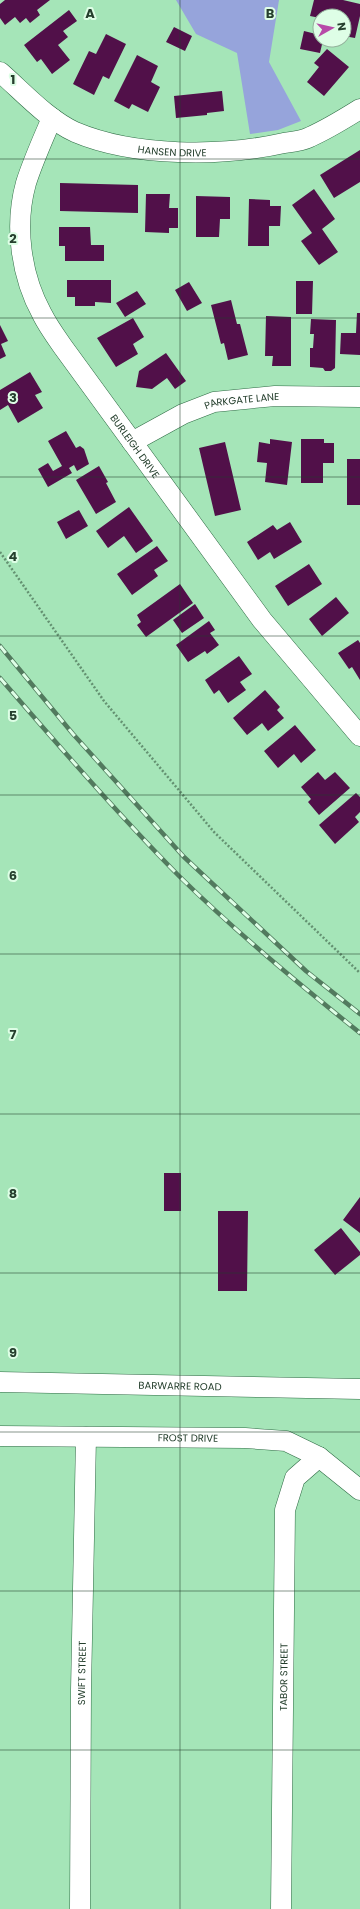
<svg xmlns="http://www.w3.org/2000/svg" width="360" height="1909" font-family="Poppins,sans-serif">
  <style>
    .green { fill: #96a4db }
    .building { fill: #511049 }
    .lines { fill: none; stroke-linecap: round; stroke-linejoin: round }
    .minor-casing { stroke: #2e6b44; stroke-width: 21 }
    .path { stroke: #649171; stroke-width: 2.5; stroke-dasharray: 2 2; stroke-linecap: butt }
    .minor { stroke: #fff; stroke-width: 20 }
    .rail-casing { stroke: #527a5e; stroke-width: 4.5 }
    .rail { stroke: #defee6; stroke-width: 3; stroke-dasharray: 9; stroke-linecap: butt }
    .grid { fill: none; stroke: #253f2d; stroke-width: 1; stroke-opacity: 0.55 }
    .labels { text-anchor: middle; stroke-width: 4; stroke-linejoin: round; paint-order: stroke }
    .street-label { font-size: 10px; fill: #253f2d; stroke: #defee6 }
    .grid-label { font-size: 13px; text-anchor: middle; font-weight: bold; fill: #253f2d; stroke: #defee6; stroke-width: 4; stroke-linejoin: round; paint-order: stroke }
  </style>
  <rect width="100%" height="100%" fill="#a5e5b8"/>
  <path class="green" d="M176,0H279L269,62L301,121L278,130L250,134L237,53L196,34Z"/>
  <path class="building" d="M5,0H50L37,10L40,15L30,23L26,18L20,23L15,17L5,25L0,18V4Z
    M314,0H343L360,4V16L355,38L344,36V16H320V18L310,16Z
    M69,10L77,21L63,31L68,37L58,45L70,60L52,74L41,59L37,62L24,45Z
    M174,27L192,36L185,51L166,42Z
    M304,31L320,35V40H323L320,53L300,49Z
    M106,34L126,44L109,79L103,76L94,95L73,84L89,51L96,54Z
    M327,49L349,67L324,96L307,82L319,67L314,63Z
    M137,55L158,66L151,82L160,87L148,112L132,104L129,109L114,101Z
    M222,91L224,111L207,113V115L176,118L174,96Z
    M360,150V182L334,198L320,175Z
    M60,183L138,185V213L60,211Z
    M314,189L335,219L322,229L338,252L319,265L301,241L312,233L292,205Z
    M146,194H170L169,208H178V228H169V233L145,232Z
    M196,196L230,197V219H220L219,237H196Z
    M249,199L270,200V206H281L280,226H269V246H248Z
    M59,227H90L91,245H104V261H65V246H59Z
    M67,280H111V303L95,302V306H75V297H67Z
    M296,281H313L312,314H296Z
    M189,282L202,303L187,311L175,290Z
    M137,291L146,304L125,317L116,303Z
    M231,300L237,324H240L248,355L228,360L224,343L221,344L211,305Z
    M357,313H360V355L340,354L341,333H356Z
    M266,316L291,317V366H272L273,356H265Z
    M133,318L144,337L133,344L138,354L116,367L97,338Z
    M311,319L336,320L335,368L331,371H325L323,368L310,367V348H313L314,334H310Z
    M0,325L8,341L1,344L6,356L0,359Z
    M166,353L186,381L175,389L167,378L152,389L136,387L139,371Z
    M30,372L42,392L35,395L43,408L18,423L8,405L0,410V390Z
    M66,431L76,448L80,446L84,449L89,464L77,471L74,465L69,468L72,473L48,487L38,469L48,463L53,471L62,466L48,441Z
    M270,439L292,442L287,485L265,482L267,463L257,462L259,442L270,444Z
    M301,439H324V443H334V463H323V483H301Z
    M225,442L241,510L215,516L199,448Z
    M347,459H360V505H347Z
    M99,466L108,482L106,483L116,502L96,514L76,480Z
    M129,507L153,541L136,553L124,536L108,548L96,531Z
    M79,510L88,526L66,539L57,522Z
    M290,522L302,542L274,559L270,552L258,560L247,542L273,525L277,530Z
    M157,546L168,561L154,570L158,576L132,595L117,574Z
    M309,564L322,584L288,606L275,586Z
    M180,584L193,603L146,637L137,625L141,622L137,615Z
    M336,597L349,613L322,636L309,619Z
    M195,604L204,618L182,633L173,620Z
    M209,621L215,630L210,633L219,645L207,654L205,651L188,662L176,645Z
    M358,640L360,643V680L352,667L349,669L338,653Z
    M239,656L252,674L240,682L246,690L228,703L219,690L214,694L205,680Z
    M265,690L280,707L277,710L284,718L268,731L262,723L247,735L233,718Z
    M295,725L316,750L301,763L294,754L278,768L264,751Z
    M318,772L325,780L335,772L350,788L319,815L308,802L311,799L301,787Z
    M356,793L360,797V812L355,817L359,822L335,844L319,825Z
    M164,1173H181V1211H164Z
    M360,1197V1233L343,1220Z
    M218,1211H248L247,1291H218Z
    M341,1228L360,1252V1255L335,1275L314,1250Z"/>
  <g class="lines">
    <defs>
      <g id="minor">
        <path id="s1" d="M0,72C23,92 47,119 75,132C134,157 222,157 284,143C292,142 302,141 310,137C328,129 344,119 360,109"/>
        <path id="s2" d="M52,118C43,139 33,161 26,183C14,226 21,276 42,314C48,326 56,337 63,347L262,620L360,736"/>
        <path id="s3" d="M132,442L183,414L214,402L275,396L360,397"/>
        <path id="s4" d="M0,1382L360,1389"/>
        <path id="s5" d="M0,1436L245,1438L286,1441L319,1457L360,1490"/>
        <path id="s6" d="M80,1909L81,1690L86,1437"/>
        <path id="s7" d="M281,1909L285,1510L295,1478L319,1457"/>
      </g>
    </defs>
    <use href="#minor" class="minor-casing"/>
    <path class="path" d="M0,552L104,701L214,832L360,973"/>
    <use href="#minor" class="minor"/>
    <defs>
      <path id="rail" d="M0,646L73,734L184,857L306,971L360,1014
        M0,678C58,745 117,813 179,876C236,932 298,983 360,1033"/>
    </defs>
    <use href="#rail" class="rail-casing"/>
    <use href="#rail" class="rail"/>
  </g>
  <path class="grid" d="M180,0V1909M0,159H360M0,318H360M0,477H360M0,636H360M0,795H360M0,954H360M0,1114H360M0,1273H360M0,1432H360M0,1591H360M0,1750H360"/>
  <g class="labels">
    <g class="street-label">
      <text dy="4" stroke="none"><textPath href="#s1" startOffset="196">HANSEN DRIVE</textPath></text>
      <text dy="4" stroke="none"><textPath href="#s3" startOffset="119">PARKGATE LANE</textPath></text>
      <text dy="4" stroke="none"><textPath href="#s2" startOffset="367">BURLEIGH DRIVE</textPath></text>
      <text dy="4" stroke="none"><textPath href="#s4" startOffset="180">BARWARRE ROAD</textPath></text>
      <text dy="4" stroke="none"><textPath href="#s5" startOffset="188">FROST DRIVE</textPath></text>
      <text dy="4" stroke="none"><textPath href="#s6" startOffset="236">SWIFT STREET</textPath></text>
      <text dy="4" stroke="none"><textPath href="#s7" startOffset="232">TABOR STREET</textPath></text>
    </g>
  </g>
  <g class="grid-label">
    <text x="90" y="18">A</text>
    <text x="270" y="18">B</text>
    <text x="13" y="84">1</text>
    <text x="13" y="243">2</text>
    <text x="13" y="402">3</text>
    <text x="13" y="561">4</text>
    <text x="13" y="720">5</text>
    <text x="13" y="880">6</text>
    <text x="13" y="1039">7</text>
    <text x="13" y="1198">8</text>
    <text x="13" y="1357">9</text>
  </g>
  <g transform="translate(332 28) rotate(82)"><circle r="19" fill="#defee6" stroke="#94b29c"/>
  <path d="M0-3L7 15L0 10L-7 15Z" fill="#b74aa8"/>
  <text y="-6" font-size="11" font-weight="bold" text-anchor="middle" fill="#253f2d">N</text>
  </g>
</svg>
